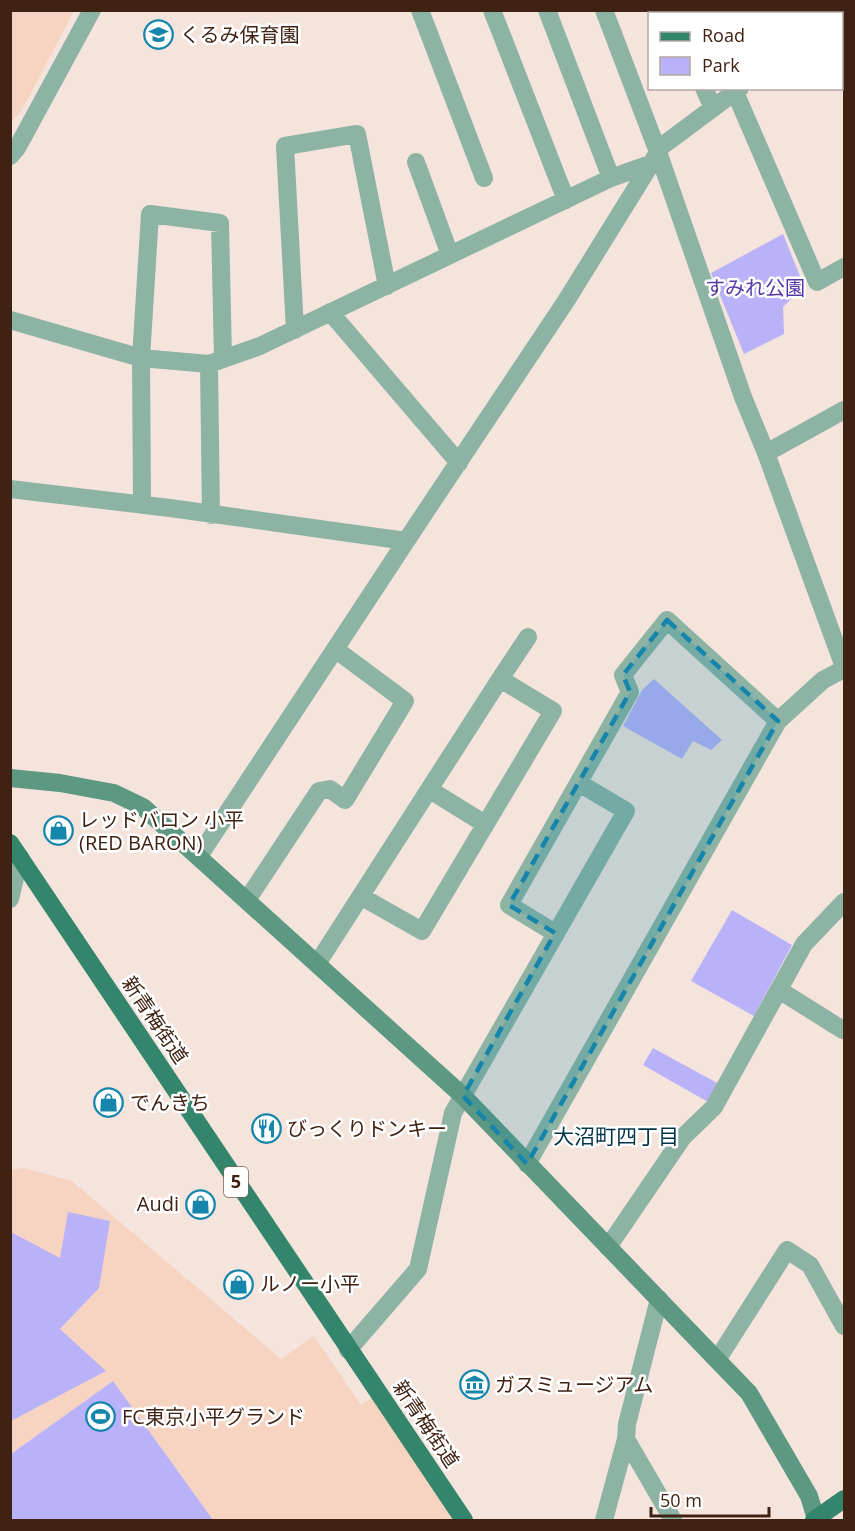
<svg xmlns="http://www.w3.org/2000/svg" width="855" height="1531" font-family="'Open Sans','Noto Sans JP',sans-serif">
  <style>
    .built { fill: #f7d4c2 }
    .green { fill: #b9b2f9 }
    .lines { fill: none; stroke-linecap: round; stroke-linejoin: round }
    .street { stroke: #8cb3a3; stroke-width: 18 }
    .secondary { stroke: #5c9882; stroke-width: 18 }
    .primary { stroke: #33856b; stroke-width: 18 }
    .marked { fill: #1685ac; fill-opacity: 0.2; stroke: #1685ac; stroke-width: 4.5; stroke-dasharray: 12 8; stroke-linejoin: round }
    .labels { text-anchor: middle; stroke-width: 5; stroke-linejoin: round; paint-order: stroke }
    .shield { fill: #fff; stroke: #796459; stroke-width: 1.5 }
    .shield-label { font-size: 18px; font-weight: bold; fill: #402212 }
    .poi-label { font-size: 20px; fill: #402212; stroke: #fff; text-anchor: start }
    .park-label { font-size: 20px; fill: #5438a7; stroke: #fff }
    .street-label { font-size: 20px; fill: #402212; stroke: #fff }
    .neighbourhood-label { font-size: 21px; fill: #003346; stroke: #fff }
  </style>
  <rect width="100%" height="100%" fill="#f4e4dc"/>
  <path class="built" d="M11,10L74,11L22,110L11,123Z
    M24,1168L72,1181L281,1359L314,1336L361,1405L378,1393L464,1520H213L113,1381L11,1454V1421L105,1371L60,1329L99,1288L60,1259L11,1232V1170Z"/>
  <path class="green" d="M783,234L804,286L783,307L784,334L744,354L711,273Z
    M654,679L722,740L711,750L693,741L682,759L623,726L642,690Z
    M732,910L792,945L754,1016L691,981Z
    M653,1048L719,1084L708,1102L643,1065Z
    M68,1212L110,1221L99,1288L60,1329L106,1371L11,1421V1232L60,1258Z
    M113,1381L213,1520H11V1454Z"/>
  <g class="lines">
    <path class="street" d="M420,10L484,178
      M492,10L566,200
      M547,10L611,178
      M604,10L658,152L743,397L766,453L844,667
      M669,10L670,14
      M842,19L844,17
      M842,51L844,58
      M704,88L713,108
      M735,92L817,282L844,267
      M10,156L17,148L92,10
      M416,162L450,255
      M330,312L459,463
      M10,320L141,358L209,364L260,346L611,178L650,164
      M295,330L285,146L357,134L387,286
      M209,364L211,515
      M766,453L844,410
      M10,489L170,508L406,541
      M142,505L141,358L150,214L220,223L223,359
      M500,679L528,637
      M430,790L485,824
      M199,856L416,526L566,301L662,146L740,88
      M10,899L20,857
      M247,900L319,791L330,789L345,800L405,701L335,649
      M555,933L509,905L630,692L623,675L667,620L778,721
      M317,964L500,679L553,711L422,931L362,897
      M779,990L843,1030L844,1028
      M527,1164L778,721L823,680L844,669
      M608,1247L683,1137L714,1107L804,944L844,902
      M348,1350L418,1269L453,1113L626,811L579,783
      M717,1360L787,1250L810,1265L844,1326
      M626,1439L673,1520
      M604,1520L626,1439L627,1424L659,1299"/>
    <path class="secondary" d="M10,778L60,783L114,793L143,807L463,1096L717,1360L749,1393L809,1496L816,1519"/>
    <path class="primary" d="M10,843L464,1520
      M814,1520L844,1499"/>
  </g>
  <path class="marked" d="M667,620L778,721L527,1164L463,1096L555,933L509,905L630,692L623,675Z"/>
  <defs>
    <symbol id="school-ring" viewBox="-11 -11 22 22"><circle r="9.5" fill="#fff" stroke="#1685ac" stroke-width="1.5"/><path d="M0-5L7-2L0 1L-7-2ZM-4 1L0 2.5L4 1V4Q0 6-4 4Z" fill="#1685ac"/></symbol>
    <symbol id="shop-ring" viewBox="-11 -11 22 22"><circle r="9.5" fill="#fff" stroke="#1685ac" stroke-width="1.5"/><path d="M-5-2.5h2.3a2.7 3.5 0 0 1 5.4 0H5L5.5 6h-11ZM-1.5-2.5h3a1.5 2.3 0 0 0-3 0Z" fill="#1685ac"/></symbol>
    <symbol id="restaurant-ring" viewBox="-11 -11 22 22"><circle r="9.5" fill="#fff" stroke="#1685ac" stroke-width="1.5"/><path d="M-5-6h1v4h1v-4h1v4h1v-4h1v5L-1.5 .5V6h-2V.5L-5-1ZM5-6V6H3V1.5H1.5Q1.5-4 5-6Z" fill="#1685ac"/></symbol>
    <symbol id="museum-ring" viewBox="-11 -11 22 22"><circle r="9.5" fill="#fff" stroke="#1685ac" stroke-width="1.5"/><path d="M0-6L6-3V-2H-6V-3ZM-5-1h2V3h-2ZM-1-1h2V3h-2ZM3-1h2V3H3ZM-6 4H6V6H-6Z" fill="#1685ac"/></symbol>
    <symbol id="stadium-ring" viewBox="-11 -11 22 22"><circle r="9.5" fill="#fff" stroke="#1685ac" stroke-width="1.5"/><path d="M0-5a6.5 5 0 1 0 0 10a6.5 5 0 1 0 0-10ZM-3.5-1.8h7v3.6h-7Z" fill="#1685ac"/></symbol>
  </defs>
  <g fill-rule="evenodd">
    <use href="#school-ring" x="142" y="18" width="33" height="33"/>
    <use href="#shop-ring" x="42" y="814" width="33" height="33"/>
    <use href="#shop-ring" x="92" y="1086" width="33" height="33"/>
    <use href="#restaurant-ring" x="250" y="1112" width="33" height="33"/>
    <use href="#shop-ring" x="184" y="1188" width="33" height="33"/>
    <use href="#shop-ring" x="222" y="1268" width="33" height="33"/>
    <use href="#museum-ring" x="458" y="1368" width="33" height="33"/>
    <use href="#stadium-ring" x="84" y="1400" width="33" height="33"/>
  </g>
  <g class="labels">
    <rect class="shield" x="224" y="1167" width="24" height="30" rx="4.5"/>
    <g class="shield-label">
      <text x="236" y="1188">5</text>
    </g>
    <g class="poi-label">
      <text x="180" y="42">くるみ保育園</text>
      <text x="79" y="827">レッドバロン 小平<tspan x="79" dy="23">(RED BARON)</tspan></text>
      <text x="130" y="1110">でんきち</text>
      <text x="287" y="1136">びっくりドンキー</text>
      <text x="179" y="1211" text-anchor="end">Audi</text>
      <text x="260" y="1291">ルノー小平</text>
      <text x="495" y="1392">ガスミュージアム</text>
      <text x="122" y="1424">FC東京小平グランド</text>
    </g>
    <g class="park-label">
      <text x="755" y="295">すみれ公園</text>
    </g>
    <g class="street-label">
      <text transform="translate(155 1020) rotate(56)" y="7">新青梅街道</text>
      <text transform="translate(426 1424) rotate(56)" y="7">新青梅街道</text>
    </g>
    <g class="neighbourhood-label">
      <text x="616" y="1144">大沼町四丁目</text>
    </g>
  </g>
  <rect width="855" height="1531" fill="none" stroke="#402212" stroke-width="24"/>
  <rect x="648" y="12" width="195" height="78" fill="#ffffff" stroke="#b3a7a0" stroke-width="1.5"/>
  <rect x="660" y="32" width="30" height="9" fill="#33856b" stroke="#b3a7a0" stroke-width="1.5"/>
  <text x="702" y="42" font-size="18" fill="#402212">Road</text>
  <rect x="660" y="57" width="30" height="18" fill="#b9b2f9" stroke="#b3a7a0" stroke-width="1.5"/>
  <text x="702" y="72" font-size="18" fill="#402212">Park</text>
  <path d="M651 1507v9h118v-9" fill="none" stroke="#402212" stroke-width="3"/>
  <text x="660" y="1507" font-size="18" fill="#402212" stroke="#ffffff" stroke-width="4.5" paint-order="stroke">50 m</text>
</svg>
